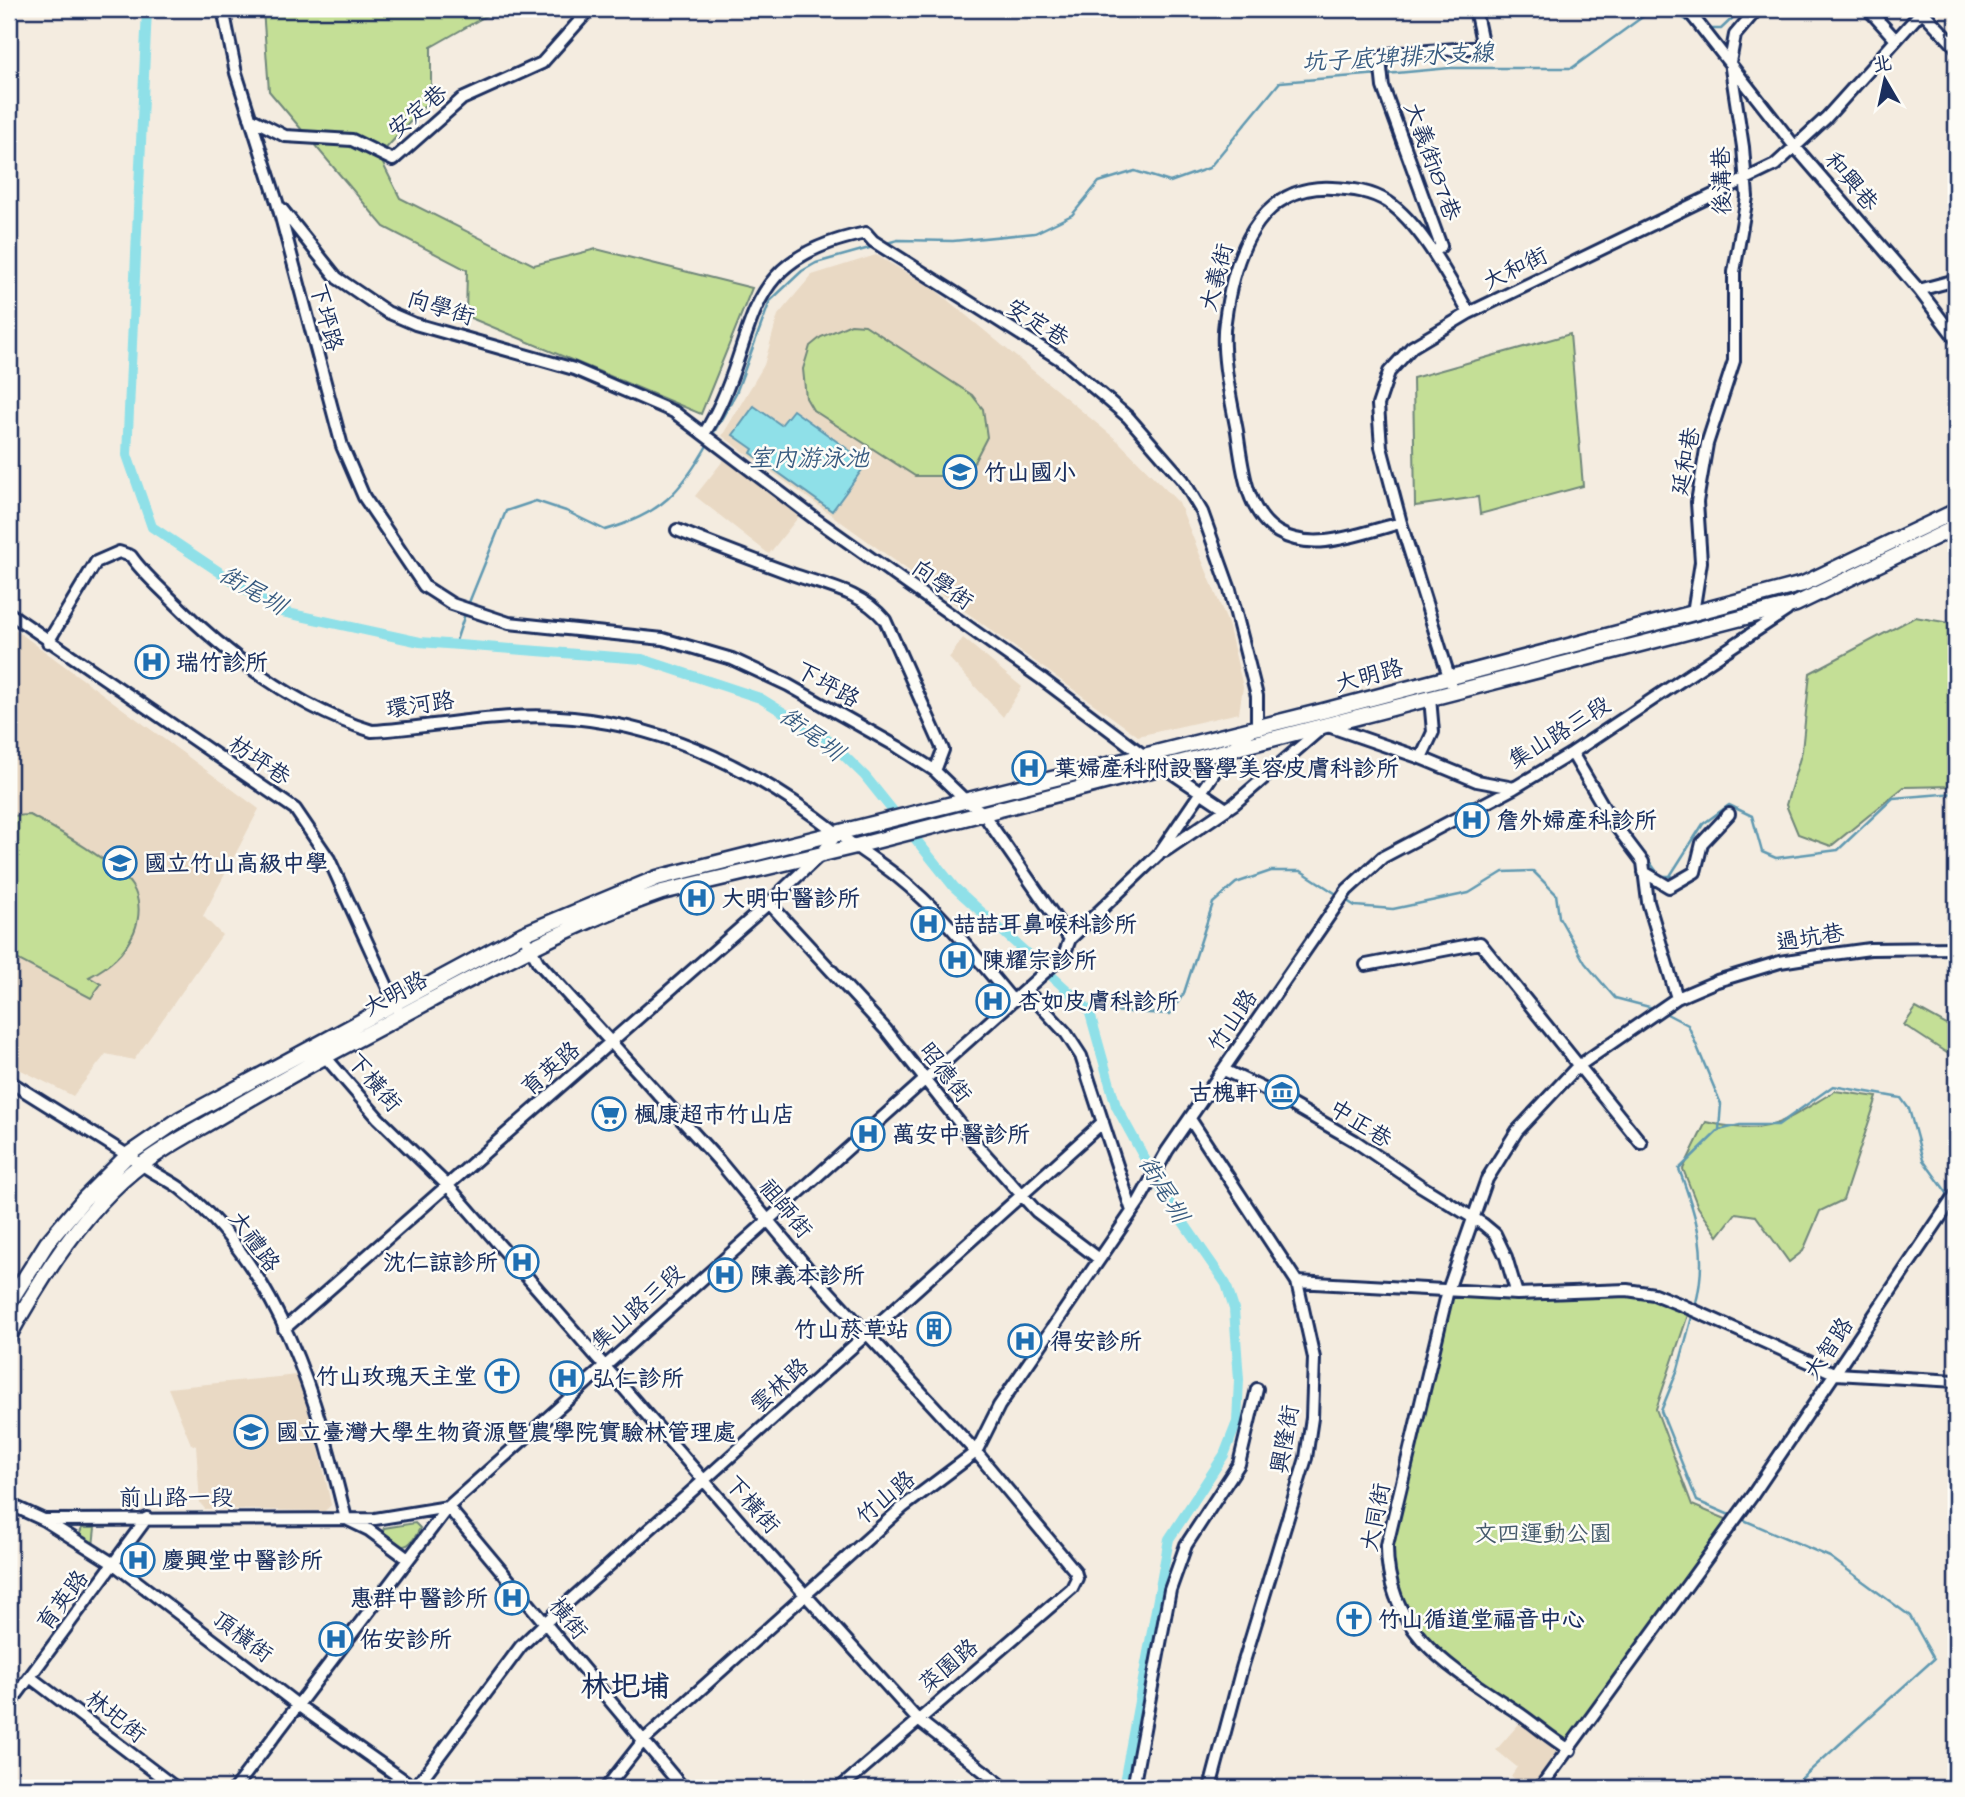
<svg xmlns="http://www.w3.org/2000/svg" width="1965" height="1797" font-family="'Architects Daughter','LXGW WenKai TC',sans-serif">
  <style>
    .built { fill: #e9d9c4 }
    .green { fill: #c4df96; stroke: #70877a; stroke-width: 2 }
    .water { fill: #8fe0e8; stroke: #6199b1; stroke-width: 2 }
    .lines { fill: none; stroke-linecap: round; stroke-linejoin: round }
    .stream { stroke: #6199b1; stroke-width: 2.5 }
    .canal { stroke: #8fe0e8; stroke-width: 10 }
    .minor-casing { stroke: #1b2f5e; stroke-width: 16 }
    .major-casing { stroke: #1b2f5e; stroke-width: 19 }
    .minor { stroke: #fdfcf7; stroke-width: 10 }
    .major { stroke: #fdfcf7; stroke-width: 14 }
    .labels { text-anchor: middle; stroke-width: 5; stroke-linejoin: round; paint-order: stroke }
    .street-label { font-size: 23px; fill: #1b2f5e; stroke: #fdfcf7 }
    .poi-label { font-size: 23px; font-weight: bold; fill: #1b2f5e; stroke: #fdfcf7; text-anchor: start }
    .park-label { font-size: 23px; fill: #455b6c; stroke: #fdfcf7 }
    .water-label { font-size: 24px; font-style: italic; fill: #385b80; stroke: #fdfcf7 }
    .district-label { font-size: 30px; font-weight: bold; fill: #1b2f5e; stroke: #fdfcf7 }
  </style>
  <rect width="100%" height="100%" fill="#f4ece0"/>
  <filter id="ink" filterUnits="userSpaceOnUse"><feTurbulence type="fractalNoise" baseFrequency=".0143" numOctaves="2"/><feDisplacementMap in="SourceGraphic" scale="14" xChannelSelector="R" yChannelSelector="G"/><feConvolveMatrix kernelMatrix="1 2 1 2 8 2 1 2 1" color-interpolation-filters="sRGB"/></filter>
  <g filter="url(#ink)">
    <path class="built" d="M876,255L933,288L1118,441L1179,503L1228,624L1243,687L1239,713L1138,736L722,436L764,365L778,315L812,275Z
      M726,457L800,515L769,554L695,496Z
      M13,628L259,809L203,916L222,935L134,1060L106,1054L73,1096L9,1064V634Z
      M963,638L1022,687L1003,717L949,658Z
      M297,1375L313,1419L331,1505L325,1511L205,1509L200,1503L196,1446L191,1444L168,1388Z
      M1525,1717L1566,1748L1536,1788H1528L1511,1776L1517,1767L1496,1750Z"/>
    <path class="green" d="M263,9H498L431,47V99L379,156L400,198L534,265L596,249L752,288L701,414L466,316L467,270L384,227L269,91Z
      M851,324L865,325L972,395L983,409L987,437L972,466L955,476H915L813,410L806,398L803,369L810,346L821,337Z
      M1570,334L1583,486L1480,514L1478,497L1415,506L1413,378Z
      M1915,617L1956,624V786L1904,787L1831,846L1798,834L1786,805L1802,751L1810,673Z
      M30,815C54,828 118,864 132,886C141,900 140,918 134,932C124,954 110,966 89,977L101,984L91,998L9,955V816Z
      M1916,1008L1956,1030V1059L1904,1025Z
      M1835,1091L1877,1097L1843,1200L1820,1211L1803,1251L1789,1262L1756,1216L1736,1213L1718,1236L1698,1207L1683,1169L1706,1122C1771,1137 1781,1123 1835,1091Z
      M1627,1290L1690,1309L1656,1409L1692,1505L1733,1522L1570,1750L1425,1644L1393,1593L1387,1545L1451,1293Z
      M415,1523L420,1528C408,1553 401,1549 382,1533L384,1528Z
      M82,1528H95L93,1546L79,1536Z"/>
    <path class="water" d="M754,406L781,425L793,410L867,463L832,511L751,453L753,449L733,435Z"/>
    <g class="lines">
      <path class="stream" d="M1708,29H1721L1742,9
        M1386,74L1450,68H1572L1652,10L1676,13L1692,24
        M883,244L898,240L953,241L1035,233L1072,215L1099,182L1135,171L1170,182L1209,168L1280,82L1380,74
        M712,436L736,393L770,301L802,271L816,263L873,247
        M468,605L506,511L536,501L566,511L605,530C661,514 681,492 709,442
        M455,644L466,611
        M1626,830L1660,876H1670L1703,824L1729,805L1752,816L1762,852L1776,858L1838,850L1893,798L1956,793
        M1344,899L1355,906L1393,909L1469,893L1503,872L1533,871L1556,894L1559,917L1585,963L1615,998L1657,1009
        M1089,1010L1170,1014L1184,993L1213,903L1236,883L1271,871H1301L1338,895
        M1663,1012L1688,1025L1721,1104L1719,1130L1679,1169C1697,1217 1709,1255 1695,1307
        M1719,1130L1740,1125H1778L1833,1086L1901,1098L1909,1109L1923,1160L1950,1197
        M1693,1313L1678,1369L1661,1411L1697,1501L1732,1516
        M1739,1518L1830,1557L1910,1616L1934,1659L1791,1788"/>
      <path class="canal" d="M147,9L127,455L152,527L278,611L420,642L642,659L760,698L828,740L865,776L954,887L1089,1010L1116,1106L1165,1196L1226,1284L1234,1309L1239,1380L1237,1422L1224,1455L1169,1539L1123,1788"/>
      <defs>
        <path id="minor" d="M223,9L236,73L277,202L342,446L364,497L424,586L452,604L509,623L663,639L732,659L788,685L898,747L934,770L965,800L982,812L1070,939
          M1687,9L1796,148L1919,290L1956,339
          M1868,9L1896,40
          M1922,11L1956,47
          M250,118L285,136L352,140L393,160L462,99L542,63L590,9
          M281,208L337,278L387,312L415,324L574,369L674,412L814,518L1042,679L1143,755
          M1434,253L1441,246L1383,87L1380,59L1388,54L1483,47L1475,9
          M1919,290L1956,280
          M1401,523C1362,532 1315,554 1278,532C1245,512 1242,464 1237,431C1231,399 1220,353 1225,321C1233,259 1257,184 1332,188C1352,189 1371,191 1388,202C1422,225 1449,279 1469,313
          M677,530C714,545 751,559 789,573C824,586 860,590 885,620L943,750L935,771
          M9,613L295,809L329,859L397,1008
          M1693,613L1701,562L1697,502L1707,444L1734,361V272L1747,197L1743,147L1730,62L1735,35L1757,9
          M48,642L96,562L119,552L131,556C142,572 157,585 171,599C228,656 295,707 372,731C441,727 503,711 573,718C674,728 758,772 837,833C857,848 878,861 898,877C942,912 977,958 1013,1001
          M1451,683L1401,523L1381,447L1378,405L1389,372L1412,347L1469,313L1775,165L1826,118L1924,9
          M1325,725L1421,758L1477,781L1514,788L1572,753L1787,610
          M1572,753L1612,821L1643,862L1648,902L1677,998
          M1421,758L1433,732L1430,698
          M1162,766L1226,809
          M1165,851L1234,804L1323,727
          M1644,872L1669,887L1695,872L1702,843L1729,814
          M769,903L886,1030L976,1144L1036,1211L1098,1258
          M527,942L538,962L719,1161L815,1277L976,1452L1075,1571L1077,1578L1072,1588L840,1788
          M1366,965L1480,943L1641,1143
          M1026,990L1066,1033L1081,1056L1132,1211
          M322,1053L378,1118L449,1187L747,1530L917,1719L1005,1788
          M1224,1070L1266,1090L1355,1141L1421,1186L1483,1224L1495,1234L1506,1257L1517,1294
          M9,1081C54,1110 100,1137 144,1166C155,1174 169,1180 180,1188C280,1268 317,1400 346,1519L369,1530L408,1559
          M1190,1119L1297,1282L1314,1358L1312,1418L1306,1458L1242,1668L1210,1788
          M1297,1282L1517,1294L1627,1290L1654,1294L1684,1306L1836,1374L1956,1381
          M284,1329L769,903L820,855L838,833
          M9,1504L44,1520L375,1519L448,1507L683,1788
          M44,1520L114,1564L299,1706L415,1788
          M30,1677L176,1788
          M9,1705L147,1518
          M1570,1750C1551,1739 1535,1724 1517,1712C1452,1669 1386,1633 1387,1545L1448,1290L1487,1179L1517,1131L1577,1067L1677,998L1717,981L1780,962L1818,956L1870,949L1956,948
          M235,1788L448,1507L1064,955L1070,939L1158,855L1231,748L1257,726V696L1230,590L1202,512L1183,480L1128,417L1061,360L873,241L866,233C729,260 764,339 704,434
          M415,1788L521,1646L546,1622L1103,1122
          M606,1788L643,1741L903,1507L976,1452L999,1406L1138,1203L1167,1151L1347,890L1383,857L1514,788
          M1133,1788L1170,1590L1186,1545L1239,1464L1257,1389
          M1540,1788L1752,1496L1956,1194"/>
        <path id="major" d="M9,1303L47,1243L84,1199L129,1154L180,1119L523,934L657,878L1323,711L1803,584L1956,511
          M9,1336C40,1279 82,1213 133,1171C160,1149 192,1133 222,1115C265,1090 308,1065 352,1042C454,989 553,930 662,892L856,846L1796,604L1956,527"/>
      </defs>
      <use href="#minor" class="minor-casing"/>
      <use href="#major" class="major-casing"/>
      <use href="#minor" class="minor"/>
      <use href="#major" class="major"/>
    </g>
  </g>
  <defs>
    <symbol id="school-ring" viewBox="-11 -11 22 22"><circle r="9.5" fill="#fdfcf7" stroke="#1f6fb2" stroke-width="1.5"/><path d="M0-5L7-2L0 1L-7-2ZM-4 1L0 2.5L4 1V4Q0 6-4 4Z" fill="#1f6fb2"/></symbol>
    <symbol id="hospital-ring" viewBox="-11 -11 22 22"><circle r="9.5" fill="#fdfcf7" stroke="#1f6fb2" stroke-width="1.5"/><path d="M-5-5h3v3.5h4V-5h3V5h-3V1.5h-4V5h-3Z" fill="#1f6fb2"/></symbol>
    <symbol id="museum-ring" viewBox="-11 -11 22 22"><circle r="9.5" fill="#fdfcf7" stroke="#1f6fb2" stroke-width="1.5"/><path d="M0-6L6-3V-2H-6V-3ZM-5-1h2V3h-2ZM-1-1h2V3h-2ZM3-1h2V3H3ZM-6 4H6V6H-6Z" fill="#1f6fb2"/></symbol>
    <symbol id="supermarket-ring" viewBox="-11 -11 22 22"><circle r="9.5" fill="#fdfcf7" stroke="#1f6fb2" stroke-width="1.5"/><path d="M-6-5.5h2.5l.6 2H6L4.5 2H-2.5L-4.4-4H-6ZM-1.5 3.2a1.3 1.3 0 1 0 .1 0ZM3 3.2a1.3 1.3 0 1 0 .1 0Z" fill="#1f6fb2"/></symbol>
    <symbol id="building-ring" viewBox="-11 -11 22 22"><circle r="9.5" fill="#fdfcf7" stroke="#1f6fb2" stroke-width="1.5"/><path d="M-4-6H4V6H1V3H-1V6H-4ZM-2.5-4.3h1.7v1.8h-1.7ZM.8-4.3h1.7v1.8H.8ZM-2.5-1h1.7V.8h-1.7ZM.8-1h1.7V.8H.8Z" fill="#1f6fb2"/></symbol>
    <symbol id="church-ring" viewBox="-11 -11 22 22"><circle r="9.5" fill="#fdfcf7" stroke="#1f6fb2" stroke-width="1.5"/><path d="M-1.2-6h2.4v3.5h3.3v2.4h-3.3V6h-2.4V-.1h-3.3v-2.4h3.3Z" fill="#1f6fb2"/></symbol>
    <symbol id="university-ring" viewBox="-11 -11 22 22"><circle r="9.5" fill="#fdfcf7" stroke="#1f6fb2" stroke-width="1.5"/><path d="M0-5L7-2L0 1L-7-2ZM-4 1L0 2.5L4 1V4Q0 6-4 4Z" fill="#1f6fb2"/></symbol>
  </defs>
  <g fill-rule="evenodd">
    <use href="#school-ring" x="941" y="453" width="38" height="38"/>
    <use href="#hospital-ring" x="133" y="643" width="38" height="38"/>
    <use href="#hospital-ring" x="1010" y="749" width="38" height="38"/>
    <use href="#hospital-ring" x="1453" y="801" width="38" height="38"/>
    <use href="#school-ring" x="101" y="844" width="38" height="38"/>
    <use href="#hospital-ring" x="678" y="879" width="38" height="38"/>
    <use href="#hospital-ring" x="909" y="905" width="38" height="38"/>
    <use href="#hospital-ring" x="938" y="941" width="38" height="38"/>
    <use href="#hospital-ring" x="974" y="982" width="38" height="38"/>
    <use href="#museum-ring" x="1263" y="1073" width="38" height="38"/>
    <use href="#supermarket-ring" x="590" y="1095" width="38" height="38"/>
    <use href="#hospital-ring" x="849" y="1115" width="38" height="38"/>
    <use href="#hospital-ring" x="503" y="1243" width="38" height="38"/>
    <use href="#hospital-ring" x="706" y="1256" width="38" height="38"/>
    <use href="#building-ring" x="915" y="1310" width="38" height="38"/>
    <use href="#hospital-ring" x="1006" y="1322" width="38" height="38"/>
    <use href="#church-ring" x="483" y="1357" width="38" height="38"/>
    <use href="#hospital-ring" x="548" y="1359" width="38" height="38"/>
    <use href="#university-ring" x="232" y="1413" width="38" height="38"/>
    <use href="#hospital-ring" x="119" y="1541" width="38" height="38"/>
    <use href="#hospital-ring" x="493" y="1579" width="38" height="38"/>
    <use href="#church-ring" x="1335" y="1600" width="38" height="38"/>
    <use href="#hospital-ring" x="317" y="1620" width="38" height="38"/>
  </g>
  <g class="labels">
    <g class="street-label">
      <text transform="translate(417 111) rotate(-40)" y="8">安定巷</text>
      <text transform="translate(1433 161) rotate(70)" y="8">大義街187巷</text>
      <text transform="translate(1721 181) rotate(-91)" y="8">後溝巷</text>
      <text transform="translate(1852 181) rotate(50)" y="8">和興巷</text>
      <text transform="translate(1515 268) rotate(-26)" y="8">大和街</text>
      <text transform="translate(1216 277) rotate(-75)" y="8">大義街</text>
      <text transform="translate(441 307) rotate(17)" y="8">向學街</text>
      <text transform="translate(327 317) rotate(75)" y="8">下坪路</text>
      <text transform="translate(1038 322) rotate(32)" y="8">安定巷</text>
      <text transform="translate(1685 461) rotate(-79)" y="8">延和巷</text>
      <text transform="translate(943 584) rotate(35)" y="8">向學街</text>
      <text transform="translate(1369 675) rotate(-15)" y="8">大明路</text>
      <text transform="translate(828 684) rotate(29)" y="8">下坪路</text>
      <text transform="translate(420 704) rotate(-8)" y="8">環河路</text>
      <text transform="translate(1559 732) rotate(-32)" y="8">集山路三段</text>
      <text transform="translate(260 760) rotate(34)" y="8">枋坪巷</text>
      <text transform="translate(1810 937) rotate(-9)" y="8">過坑巷</text>
      <text transform="translate(395 993) rotate(-28)" y="8">大明路</text>
      <text transform="translate(1232 1020) rotate(-56)" y="8">竹山路</text>
      <text transform="translate(550 1068) rotate(-41)" y="8">育英路</text>
      <text transform="translate(946 1072) rotate(52)" y="8">昭德街</text>
      <text transform="translate(375 1082) rotate(49)" y="8">下橫街</text>
      <text transform="translate(1361 1123) rotate(32)" y="8">中正巷</text>
      <text transform="translate(786 1208) rotate(50)" y="8">祖師街</text>
      <text transform="translate(255 1241) rotate(54)" y="8">大禮路</text>
      <text transform="translate(637 1307) rotate(-42)" y="8">集山路三段</text>
      <text transform="translate(1828 1348) rotate(-56)" y="8">大智路</text>
      <text transform="translate(779 1385) rotate(-42)" y="8">雲林路</text>
      <text transform="translate(1284 1439) rotate(-80)" y="8">興隆街</text>
      <text x="176" y="1505">前山路一段</text>
      <text transform="translate(885 1497) rotate(-40)" y="8">竹山路</text>
      <text transform="translate(753 1504) rotate(48)" y="8">下橫街</text>
      <text transform="translate(1375 1517) rotate(-79)" y="8">大同街</text>
      <text transform="translate(62 1600) rotate(-53)" y="8">育英路</text>
      <text transform="translate(569 1618) rotate(51)" y="8">橫街</text>
      <text transform="translate(243 1636) rotate(37)" y="8">頂橫街</text>
      <text transform="translate(948 1665) rotate(-40)" y="8">菜園路</text>
      <text transform="translate(116 1716) rotate(38)" y="8">林圯街</text>
    </g>
    <g class="poi-label">
      <text x="984" y="480">竹山國小</text>
      <text x="176" y="670">瑞竹診所</text>
      <text x="1054" y="776">葉婦產科附設醫學美容皮膚科診所</text>
      <text x="1496" y="828">詹外婦產科診所</text>
      <text x="144" y="871">國立竹山高級中學</text>
      <text x="722" y="906">大明中醫診所</text>
      <text x="953" y="932">喆喆耳鼻喉科診所</text>
      <text x="982" y="968">陳耀宗診所</text>
      <text x="1018" y="1009">杏如皮膚科診所</text>
      <text x="1258" y="1100" text-anchor="end">古槐軒</text>
      <text x="634" y="1122">楓康超市竹山店</text>
      <text x="892" y="1142">萬安中醫診所</text>
      <text x="498" y="1270" text-anchor="end">沈仁諒診所</text>
      <text x="750" y="1283">陳義本診所</text>
      <text x="909" y="1337" text-anchor="end">竹山菸草站</text>
      <text x="1050" y="1349">得安診所</text>
      <text x="477" y="1384" text-anchor="end">竹山玫瑰天主堂</text>
      <text x="592" y="1386">弘仁診所</text>
      <text x="276" y="1440">國立臺灣大學生物資源暨農學院實驗林管理處</text>
      <text x="162" y="1568">慶興堂中醫診所</text>
      <text x="488" y="1606" text-anchor="end">惠群中醫診所</text>
      <text x="1378" y="1627">竹山循道堂福音中心</text>
      <text x="360" y="1647">佑安診所</text>
    </g>
    <g class="park-label">
      <text x="1543" y="1541">文四運動公園</text>
    </g>
    <g class="water-label">
      <text transform="translate(1398 57) rotate(-3)" y="8">坑子底埤排水支線</text>
      <text x="809" y="466">室內游泳池</text>
      <text transform="translate(253 590) rotate(30)" y="8">街尾圳</text>
      <text transform="translate(812 734) rotate(36)" y="8">街尾圳</text>
      <text transform="translate(1164 1189) rotate(59)" y="8">街尾圳</text>
    </g>
    <g class="district-label">
      <text x="625" y="1696">林圯埔</text>
    </g>
  </g>
  <rect width="1965" height="1797" fill="none" stroke="#fdfcf7" stroke-width="35"/>
  <rect x="18" y="18" width="1930" height="1762" fill="none" stroke="#1b2f5e" stroke-width="2.5" filter="url(#ink)"/>
  <g transform="translate(1885 80) rotate(351)" stroke="#fdfcf7" stroke-width="5" paint-order="stroke">
  <path d="M0-5L12 26L0 18L-12 26Z" fill="#1b2f5e"/>
  <text y="-10" font-size="19" font-weight="bold" text-anchor="middle" fill="#1b2f5e">北</text>
  </g>
</svg>
